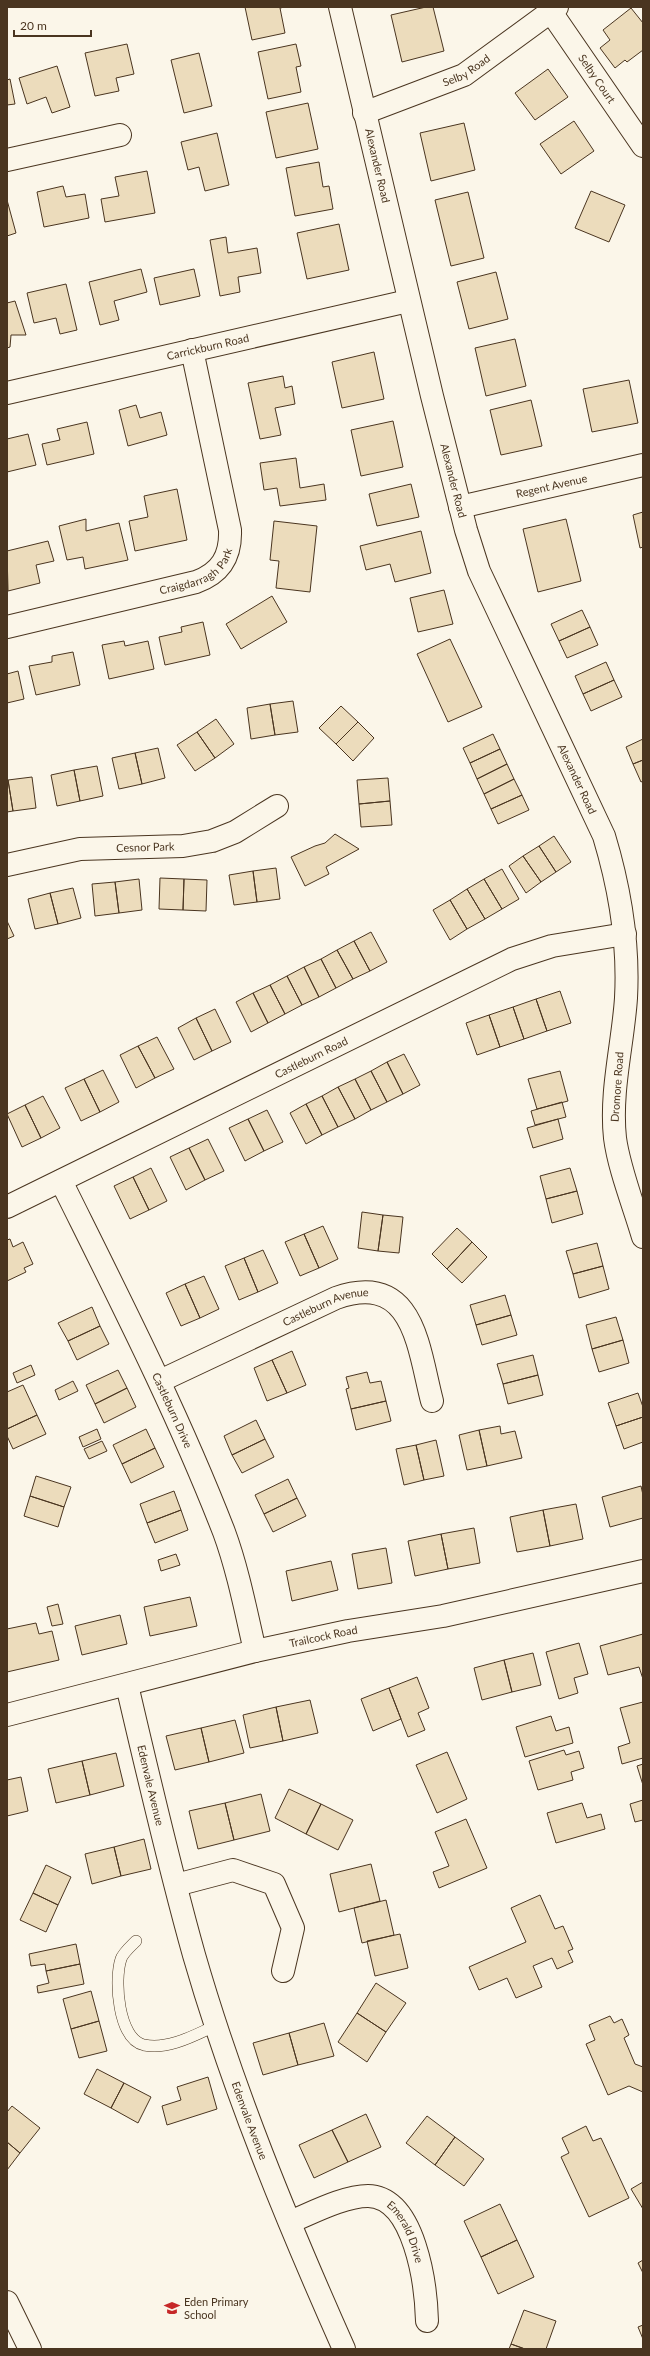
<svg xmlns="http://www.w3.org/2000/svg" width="650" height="2356" font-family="Lato,sans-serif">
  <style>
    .building { fill: #ecdcbc; stroke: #4a3520 }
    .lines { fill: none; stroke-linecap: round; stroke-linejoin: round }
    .service-casing { stroke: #4a3520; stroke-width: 12 }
    .minor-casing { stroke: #4a3520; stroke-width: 24 }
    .tertiary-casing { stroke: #4a3520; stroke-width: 24 }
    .service { stroke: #fbf6e9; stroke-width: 11 }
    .minor { stroke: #fbf6e9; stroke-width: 22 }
    .tertiary { stroke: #fbf6e9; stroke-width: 22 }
    .labels { text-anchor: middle; stroke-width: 3; stroke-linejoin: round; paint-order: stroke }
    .street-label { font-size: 11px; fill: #4a3520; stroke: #fbf6e9 }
    .poi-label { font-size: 11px; fill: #4a3520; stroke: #fbf6e9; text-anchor: start }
  </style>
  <rect width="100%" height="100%" fill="#fbf6e9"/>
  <path class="building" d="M245,7H285L280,8L285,33L252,40Z
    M426,7H433L444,51L402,62L391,15Z
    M631,8L643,23V50L627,62L625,60L615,68L600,48L610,40L603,30Z
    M127,44L134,74L116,78L119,91L95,96L85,53Z
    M296,44L301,66L296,67L301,92L268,99L258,52Z
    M199,53L212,106L184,113L171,60Z
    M57,66L70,107L52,113L46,97L27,104L19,78Z
    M548,69L568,97L535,120L515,93Z
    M10,79L15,104L7,105V80Z
    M308,103L318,149L276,158L266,112Z
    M574,121L594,151L561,174L540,144Z
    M464,123L475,170L431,181L420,133Z
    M217,133L229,185L205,191L199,167L188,170L181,142Z
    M319,162L323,187L329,186L333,209L295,216L286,168Z
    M147,171L155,213L105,222L101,199L119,196L115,177Z
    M63,186L66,197L85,194L89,218L44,227L37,192Z
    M591,191L625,205L609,242L575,228Z
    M468,192L484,258L451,266L435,200Z
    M7,200L16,233L7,236Z
    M339,224L349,270L307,279L297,233Z
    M226,237L228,253L257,248L261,273L238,277L240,292L220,296L210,240Z
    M141,269L147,292L114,301L119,320L100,325L89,282Z
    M194,269L200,296L160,305L154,278Z
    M496,272L508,319L469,329L457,282Z
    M66,284L77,330L60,334L56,318L34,323L27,293Z
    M15,301L26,335H11L10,347L7,348V303Z
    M515,339L526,386L486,396L475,348Z
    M374,352L384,399L342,408L332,362Z
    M283,376L285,388L292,386L295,404L275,408L281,435L260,439L248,383Z
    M629,380L638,423L592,432L583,389Z
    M531,400L542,446L501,455L490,410Z
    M136,405L140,418L161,412L167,435L128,446L119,410Z
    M393,421L403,467L361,476L351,430Z
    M87,422L94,454L47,465L42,444L60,440L57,429Z
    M28,434L36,465L7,472V439Z
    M296,458L300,488L324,484L326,500L280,506L277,488L264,490L260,463Z
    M411,484L419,517L377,526L369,494Z
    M177,489L187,540L135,551L129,521L148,517L144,496Z
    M643,512V547L640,548L633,515Z
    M86,519V531L119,523L128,560L85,569L83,557L67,560L59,526Z
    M566,519L581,581L538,592L523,529Z
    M274,521L317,526L310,592L276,588L279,561L270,560Z
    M421,531L431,573L395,582L390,564L366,570L360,546Z
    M48,541L54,561L36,565L40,583L8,591L7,551Z
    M444,590L453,624L418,632L410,598Z
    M272,596L287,622L241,649L226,624Z
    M582,610L590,627L559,641L551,624Z
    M203,622L210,655L165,665L159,637L182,632L181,627Z
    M590,627L598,645L567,658L559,641Z
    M450,639L482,707L448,722L417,654Z
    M124,641L125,646L148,641L154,669L109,679L102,645Z
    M73,652L80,685L36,695L29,666L52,662V656Z
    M606,662L614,680L583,694L575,676Z
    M18,671L24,699L7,703V674Z
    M614,680L622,697L591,711L583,694Z
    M293,701L298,732L275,735L270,704Z
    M270,704L275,735L251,739L247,708Z
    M341,706L358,722L336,744L319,728Z
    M216,719L234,744L215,758L197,732Z
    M358,722L374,738L353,761L336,744Z
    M197,732L215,758L195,771L177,745Z
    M493,734L500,749L470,763L463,748Z
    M643,739V760L633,764L626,747Z
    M158,748L165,778L142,784L135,753Z
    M500,749L507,764L477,779L470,763Z
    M135,753L142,784L119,789L112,758Z
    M643,760V781L641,782L633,764Z
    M507,764L514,779L484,794L477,779Z
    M97,766L103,796L80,801L74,770Z
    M74,770L80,801L57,806L51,775Z
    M32,777L36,808L13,811L8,780Z
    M388,778L390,801L359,804L357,780Z
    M514,779L522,795L491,809L484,794Z
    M8,780L13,811L7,812V781Z
    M522,795L529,810L498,824L491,809Z
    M390,801L392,825L361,827L359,804Z
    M335,834L359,849L326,867L329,874L305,886L291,857L315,846L325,843Z
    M554,836L571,862L556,872L539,846Z
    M539,846L556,872L541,882L523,856Z
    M523,856L541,882L526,893L509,866Z
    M276,868L280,899L257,902L253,871Z
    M502,869L519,899L502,909L484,879Z
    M253,871L257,902L234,905L229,875Z
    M160,878L184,879L183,910L159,909Z
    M139,879L142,910L119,913L115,882Z
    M184,879L207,880L206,911L183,910Z
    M484,879L502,909L485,919L467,889Z
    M115,882L119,913L95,916L92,884Z
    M73,888L81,918L58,924L50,893Z
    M467,889L485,919L467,929L450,900Z
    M50,893L58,924L35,929L28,899Z
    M450,900L467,929L450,940L433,910Z
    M7,921L14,936L7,939Z
    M371,932L387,962L370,971L354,941Z
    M354,941L370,971L353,979L337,950Z
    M337,950L353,979L336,988L321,959Z
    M321,959L336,988L319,997L304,967Z
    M304,967L319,997L302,1005L287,976Z
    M287,976L302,1005L285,1014L270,985Z
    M270,985L285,1014L268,1023L253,993Z
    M560,991L571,1023L547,1031L536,999Z
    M253,993L268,1023L251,1032L236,1002Z
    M536,999L547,1031L524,1039L513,1007Z
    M513,1007L524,1039L500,1047L489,1015Z
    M215,1009L231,1042L212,1051L196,1018Z
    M489,1015L500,1047L477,1055L466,1023Z
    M196,1018L212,1051L194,1060L178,1028Z
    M157,1037L174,1069L155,1078L138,1046Z
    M138,1046L155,1078L136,1088L120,1055Z
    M404,1054L420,1085L403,1094L387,1062Z
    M387,1062L403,1094L387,1102L371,1071Z
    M103,1070L119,1102L100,1112L84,1079Z
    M371,1071L387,1102L371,1110L355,1079Z
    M560,1071L568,1101L537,1109L528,1079Z
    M84,1079L100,1112L81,1121L65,1088Z
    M355,1079L371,1110L355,1119L338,1087Z
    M338,1087L355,1119L338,1127L322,1096Z
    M43,1096L60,1128L41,1138L25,1105Z
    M322,1096L338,1127L322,1135L306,1104Z
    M562,1102L566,1117L535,1125L531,1111Z
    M306,1104L322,1135L306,1144L290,1113Z
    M25,1105L41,1138L22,1147L7,1114Z
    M267,1110L283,1142L264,1151L248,1119Z
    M248,1119L264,1151L245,1161L229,1128Z
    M558,1119L563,1139L533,1148L527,1128Z
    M208,1139L224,1171L205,1180L189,1148Z
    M189,1148L205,1180L186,1190L170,1157Z
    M151,1168L167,1201L149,1210L133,1177Z
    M570,1168L577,1191L546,1199L540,1176Z
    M133,1177L149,1210L130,1219L114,1186Z
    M577,1191L583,1214L552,1223L546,1199Z
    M362,1212L383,1215L378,1251L358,1248Z
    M383,1215L403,1217L399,1253L378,1251Z
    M323,1226L338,1259L319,1268L304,1234Z
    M457,1228L472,1242L447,1269L432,1254Z
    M304,1234L319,1268L300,1276L285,1242Z
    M10,1239L13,1247L23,1242L33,1264L24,1268L26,1272L7,1281V1240Z
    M472,1242L487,1257L462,1283L447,1269Z
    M597,1243L603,1266L573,1274L566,1251Z
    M263,1250L278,1283L258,1292L244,1258Z
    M244,1258L258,1292L239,1300L225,1266Z
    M603,1266L609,1289L579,1298L573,1274Z
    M204,1276L219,1309L200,1318L185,1284Z
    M185,1284L200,1318L181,1326L166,1293Z
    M505,1295L511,1315L476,1325L470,1305Z
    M92,1307L100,1326L68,1341L58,1323Z
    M511,1315L517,1335L482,1345L476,1325Z
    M616,1317L623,1340L592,1349L586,1325Z
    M100,1326L109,1344L77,1360L68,1341Z
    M623,1340L629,1363L599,1372L592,1349Z
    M292,1351L306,1385L287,1393L272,1360Z
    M533,1355L538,1375L503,1384L497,1364Z
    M272,1360L287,1393L267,1401L254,1368Z
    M31,1365L35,1375L17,1383L13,1373Z
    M118,1370L127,1388L95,1404L86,1385Z
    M367,1372L370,1383L381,1381L386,1401L351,1409L346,1389L349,1388L346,1377Z
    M538,1375L543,1395L508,1404L503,1384Z
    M73,1381L78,1391L59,1400L55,1390Z
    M23,1385L37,1415L7,1429V1392Z
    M127,1388L136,1407L104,1423L95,1404Z
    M638,1393L643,1407V1417L616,1426L608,1403Z
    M386,1401L391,1421L356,1430L351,1409Z
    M37,1415L46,1434L13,1449L7,1436V1429Z
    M643,1417V1442L624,1449L616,1426Z
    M256,1420L265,1439L232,1455L224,1436Z
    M500,1426L501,1434L515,1431L522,1458L487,1466L479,1430Z
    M97,1429L101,1439L83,1447L79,1437Z
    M146,1429L155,1448L122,1464L113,1445Z
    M479,1430L487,1466L467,1470L459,1435Z
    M265,1439L274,1457L242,1473L232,1455Z
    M436,1440L444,1476L424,1480L416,1445Z
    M102,1441L107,1451L89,1459L84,1449Z
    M416,1445L424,1480L404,1485L396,1449Z
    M155,1448L164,1467L131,1483L122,1464Z
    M36,1476L71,1487L64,1507L30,1496Z
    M288,1479L297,1498L264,1514L255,1495Z
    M641,1486L643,1495V1518L610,1527L602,1497Z
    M174,1491L181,1510L147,1523L140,1504Z
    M30,1496L64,1507L58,1527L24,1516Z
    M297,1498L306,1516L273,1532L264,1514Z
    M576,1504L583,1539L550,1546L543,1510Z
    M181,1510L188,1530L155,1543L147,1523Z
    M543,1510L550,1546L517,1552L510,1517Z
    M474,1528L480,1563L448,1569L441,1534Z
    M441,1534L448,1569L415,1576L408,1541Z
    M386,1548L392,1583L358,1589L352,1554Z
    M176,1554L180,1565L161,1571L158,1560Z
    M331,1561L338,1590L292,1601L286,1571Z
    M190,1597L197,1626L150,1636L144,1607Z
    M58,1604L63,1624L52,1626L47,1607Z
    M120,1615L127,1644L82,1655L75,1626Z
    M36,1623L39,1634L52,1631L59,1660L7,1672V1629Z
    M643,1634V1679L639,1667L608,1675L600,1646Z
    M579,1643L588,1674L574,1678L578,1693L559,1699L546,1652Z
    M533,1653L541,1685L512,1692L504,1660Z
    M504,1660L512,1692L482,1700L474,1668Z
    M417,1677L429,1708L418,1713L425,1730L408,1737L389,1688Z
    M389,1688L401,1719L373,1731L361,1699Z
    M310,1700L318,1733L283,1741L276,1707Z
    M643,1702V1758L622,1764L618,1747L630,1743L620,1708Z
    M276,1707L283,1741L250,1748L243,1715Z
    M551,1716L556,1731L569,1727L573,1743L525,1757L516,1727Z
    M235,1720L244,1753L209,1762L201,1728Z
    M201,1728L209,1762L175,1770L166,1736Z
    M564,1750L566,1755L579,1751L584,1768L571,1772L573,1780L538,1790L529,1761Z
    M447,1752L467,1799L437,1813L416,1765Z
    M116,1753L124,1786L90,1795L82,1761Z
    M82,1761L90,1795L56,1803L48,1769Z
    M643,1764V1785L637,1766Z
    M21,1777L28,1811L7,1816V1780Z
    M289,1789L321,1804L306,1834L275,1818Z
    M261,1794L270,1831L234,1840L225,1803Z
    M643,1800V1820L635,1822L630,1804Z
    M225,1803L234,1840L198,1849L189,1811Z
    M582,1803L587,1818L601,1814L605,1829L556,1843L547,1813Z
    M321,1804L353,1820L338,1850L306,1834Z
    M466,1819L487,1868L439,1888L433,1872L449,1866L435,1832Z
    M144,1839L151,1869L121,1876L114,1847Z
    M114,1847L121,1876L92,1884L85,1854Z
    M371,1864L380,1901L339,1912L330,1874Z
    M46,1865L71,1877L58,1905L33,1893Z
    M33,1893L58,1905L46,1932L20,1920Z
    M540,1895L555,1929L563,1926L573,1949L568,1951L573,1962L557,1969L552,1958L533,1966L542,1987L516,1998L507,1978L479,1990L469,1967L526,1942L511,1908Z
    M386,1900L394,1935L362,1943L354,1908Z
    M400,1934L408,1968L375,1976L367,1941Z
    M76,1944L80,1964L46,1971L45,1964L31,1966L29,1954Z
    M80,1964L84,1984L38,1993L37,1986L49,1983L46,1971Z
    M376,1983L406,2003L386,2032L357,2013Z
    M91,1991L99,2021L71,2029L63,1999Z
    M357,2013L386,2032L367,2062L338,2042Z
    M610,2016L614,2023L622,2019L629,2035L624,2038L635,2064L643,2067V2092L629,2086L608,2095L586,2044L595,2040L589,2025Z
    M99,2021L107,2051L79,2058L71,2029Z
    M324,2023L334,2056L298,2065L289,2033Z
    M289,2033L298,2065L263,2075L253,2043Z
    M97,2069L124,2083L111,2108L84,2094Z
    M208,2077L217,2109L167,2125L162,2106L181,2100L177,2087Z
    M124,2083L151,2097L138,2123L111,2108Z
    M12,2106L40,2128L20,2153L7,2142V2112Z
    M366,2114L381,2147L348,2162L332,2130Z
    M427,2116L455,2137L435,2165L406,2143Z
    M586,2126L593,2141L601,2138L629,2198L589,2217L561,2157L569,2153L562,2138Z
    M332,2130L348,2162L314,2178L299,2145Z
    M455,2137L484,2159L464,2186L435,2165Z
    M7,2142L20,2153L7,2170Z
    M643,2182V2209L631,2189Z
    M500,2204L517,2240L481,2257L464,2221Z
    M517,2240L534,2277L498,2294L481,2257Z
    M643,2260V2273L638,2263Z
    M524,2310L556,2321L546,2349H525L511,2344Z
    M643,2325V2339L638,2327Z
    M511,2344L525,2349H509Z"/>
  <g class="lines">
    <defs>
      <path id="service" d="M136,1941C131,1946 123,1953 121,1959C114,1980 118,2039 144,2045C169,2050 195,2035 217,2025"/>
      <g id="minor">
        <path id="s1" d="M551,12L643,146"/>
        <path id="s2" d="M364,113L464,75L557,7"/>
        <path d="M7,160L120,135"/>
        <path id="s3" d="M7,393L408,301"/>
        <path id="s4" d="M460,507L643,465"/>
        <path id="s5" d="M7,627L196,582C221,573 231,556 230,530L192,350"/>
        <path id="s6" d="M7,865L80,849L183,846L212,841L235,832L277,806"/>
        <path id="s7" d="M61,1181C118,1296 177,1411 224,1532C238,1570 246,1612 255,1651"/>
        <path id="s8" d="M7,1207L512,959L552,946L625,934"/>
        <path id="s9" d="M160,1381L336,1298C414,1271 418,1347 432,1401"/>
        <path id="s10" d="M127,1685C148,1775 169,1866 194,1955C233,2090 287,2221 344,2349"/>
        <path d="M176,1885L233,1870L274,1884L293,1928L283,1971"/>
        <path id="s11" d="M290,2222C312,2213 344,2196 368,2196C415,2197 426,2285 427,2321"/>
        <path d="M7,2302L30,2349"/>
      </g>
      <g id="tertiary">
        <path id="s12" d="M340,7L432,396L466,530L479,571L604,836C620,889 629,943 626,998C623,1044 610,1091 615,1138C619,1169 634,1206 643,1237"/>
        <path id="s13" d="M7,1715L255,1651L348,1631L443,1616L643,1571"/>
      </g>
    </defs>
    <use href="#service" class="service-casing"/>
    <use href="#minor" class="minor-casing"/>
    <use href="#tertiary" class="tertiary-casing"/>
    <use href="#service" class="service"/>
    <use href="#minor" class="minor"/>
    <use href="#tertiary" class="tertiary"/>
  </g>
  <defs>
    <symbol id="school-bare" viewBox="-9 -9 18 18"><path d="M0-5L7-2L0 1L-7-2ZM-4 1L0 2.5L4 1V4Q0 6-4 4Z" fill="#c62828" stroke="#fbf6e9" stroke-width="2.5" paint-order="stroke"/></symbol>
  </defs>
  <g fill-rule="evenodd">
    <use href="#school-bare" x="161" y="2297" width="22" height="22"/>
  </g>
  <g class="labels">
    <g class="street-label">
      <text dy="4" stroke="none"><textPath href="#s2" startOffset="111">Selby Road</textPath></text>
      <text dy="4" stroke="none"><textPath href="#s1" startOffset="81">Selby Court</textPath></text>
      <text dy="4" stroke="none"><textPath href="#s12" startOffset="163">Alexander Road</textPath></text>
      <text dy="4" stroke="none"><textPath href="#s3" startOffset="206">Carrickburn Road</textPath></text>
      <text dy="4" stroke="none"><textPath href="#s12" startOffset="487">Alexander Road</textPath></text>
      <text dy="4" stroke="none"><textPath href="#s4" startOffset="94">Regent Avenue</textPath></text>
      <text dy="4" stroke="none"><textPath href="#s5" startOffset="200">Craigdarragh Park</textPath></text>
      <text dy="4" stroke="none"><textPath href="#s12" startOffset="811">Alexander Road</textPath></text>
      <text dy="4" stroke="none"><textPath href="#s6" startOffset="140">Cesnor Park</textPath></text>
      <text dy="4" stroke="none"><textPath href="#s8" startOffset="339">Castleburn Road</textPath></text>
      <text transform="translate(617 1087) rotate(-86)" y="4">Dromore Road</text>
      <text dy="4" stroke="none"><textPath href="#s9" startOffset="182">Castleburn Avenue</textPath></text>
      <text dy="4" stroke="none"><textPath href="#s7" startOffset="255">Castleburn Drive</textPath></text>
      <text dy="4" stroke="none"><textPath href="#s13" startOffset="326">Trailcock Road</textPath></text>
      <text dy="4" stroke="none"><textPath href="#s10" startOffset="103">Edenvale Avenue</textPath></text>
      <text dy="4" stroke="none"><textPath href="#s10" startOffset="453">Edenvale Avenue</textPath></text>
      <text dy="4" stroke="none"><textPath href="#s11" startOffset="139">Emerald Drive</textPath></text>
    </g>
    <g class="poi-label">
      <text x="184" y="2306">Eden Primary<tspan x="184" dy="13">School</tspan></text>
    </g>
  </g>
  <rect width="650" height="2356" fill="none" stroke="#4a3520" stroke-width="16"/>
  <path d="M14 30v6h77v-6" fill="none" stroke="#4a3520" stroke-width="2"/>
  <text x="20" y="30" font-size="12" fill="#4a3520" stroke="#fbf6e9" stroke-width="3" paint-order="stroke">20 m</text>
</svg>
